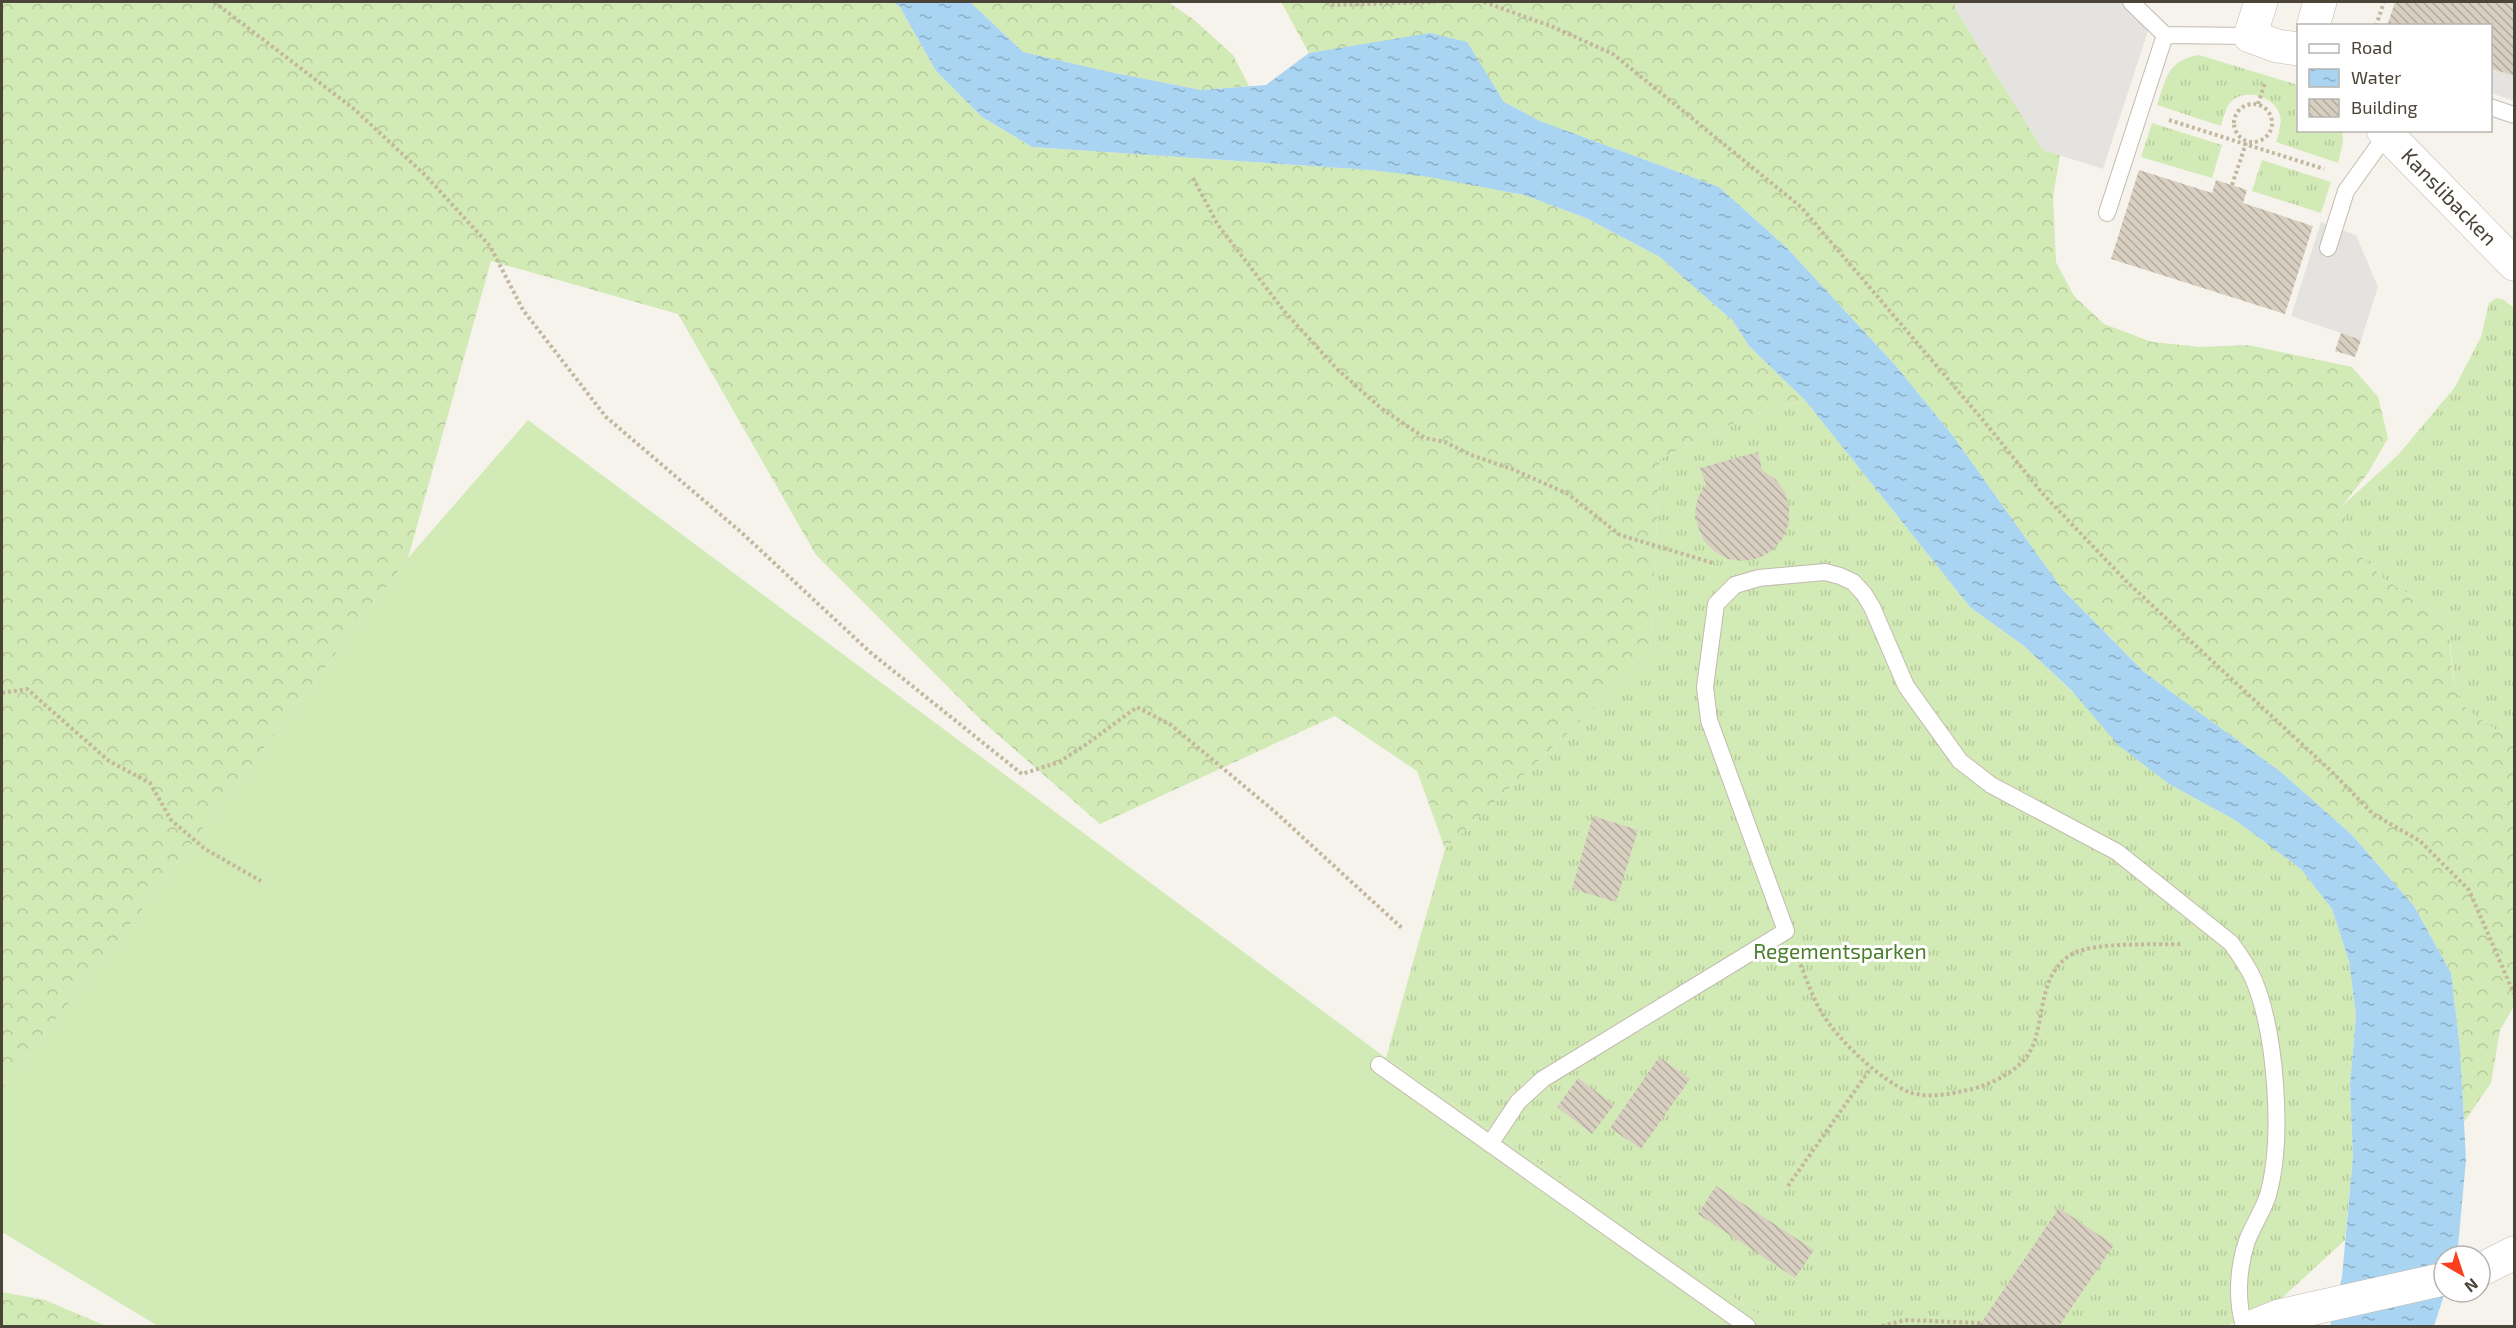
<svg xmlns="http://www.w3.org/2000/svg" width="2516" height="1328" font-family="'Exo 2',sans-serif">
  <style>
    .grass { fill: url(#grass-tufts) }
    .forest { fill: url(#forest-crowns) }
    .garden { fill: #d2eab5 }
    .parking { fill: #e5e3e0 }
    .water { fill: url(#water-ripples) }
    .building { fill: url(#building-back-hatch) }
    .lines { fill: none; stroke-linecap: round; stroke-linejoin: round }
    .service-casing { stroke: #c2bbae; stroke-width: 18 }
    .minor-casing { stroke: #c2bbae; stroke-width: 34 }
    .path { stroke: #c4b79f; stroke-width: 4; stroke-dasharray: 3 3; stroke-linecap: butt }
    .service { stroke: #fff; stroke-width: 16 }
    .minor { stroke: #fff; stroke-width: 33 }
    .labels { text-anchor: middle; stroke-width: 6; stroke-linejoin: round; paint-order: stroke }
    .street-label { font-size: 21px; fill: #4b4439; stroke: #fff }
    .park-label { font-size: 21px; fill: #4a7f2a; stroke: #fff }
  </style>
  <defs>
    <pattern id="grass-tufts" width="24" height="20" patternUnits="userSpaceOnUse" patternTransform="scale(1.5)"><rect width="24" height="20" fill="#d2eab5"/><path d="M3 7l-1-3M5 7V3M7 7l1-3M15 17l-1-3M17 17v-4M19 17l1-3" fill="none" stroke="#b6ca9c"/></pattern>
    <pattern id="forest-crowns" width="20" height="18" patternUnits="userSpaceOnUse" patternTransform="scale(1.5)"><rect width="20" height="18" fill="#d2eab5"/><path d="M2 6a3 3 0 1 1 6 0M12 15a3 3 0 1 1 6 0" fill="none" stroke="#b6ca9c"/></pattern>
    <pattern id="water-ripples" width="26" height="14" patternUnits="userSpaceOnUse" patternTransform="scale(1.5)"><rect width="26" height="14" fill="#a9d4f2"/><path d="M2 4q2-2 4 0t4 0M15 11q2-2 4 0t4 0" fill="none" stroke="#8caec5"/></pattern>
    <pattern id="building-back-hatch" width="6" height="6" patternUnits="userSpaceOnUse" patternTransform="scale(1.5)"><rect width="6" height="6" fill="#d8cfc1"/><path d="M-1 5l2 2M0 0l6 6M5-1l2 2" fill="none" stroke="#b1aa9e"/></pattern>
  </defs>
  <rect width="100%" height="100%" fill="#f6f3ec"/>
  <path class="grass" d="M2199,55L2298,85V130L2342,131L2343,142L2338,163L2276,142C2279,133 2282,124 2280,115C2274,95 2242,87 2229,104C2225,110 2223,119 2221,126L2157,105C2166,78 2168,60 2199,55Z
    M2152,123L2222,145L2212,178L2141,157Z
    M2262,160L2331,182L2321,213L2252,191Z
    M2497,298L2504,300L2514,308V740C2497,731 2477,720 2463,705C2453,694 2450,643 2449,626L2418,600L2384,579L2354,549L2342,506L2398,455L2455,387L2481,337L2489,303Z
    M1805,400L1970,607L2024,646L2169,784L2235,820L2301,869L2332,909L2349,961L2356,1015L2350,1085L2353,1156L2345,1240L2270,1309L2226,1326H1775L1386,1058L1445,849L1650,655L1660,459L1736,422Z"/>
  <path class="forest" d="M2,2H893L900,7L936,71L982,117L1032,147L1371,170L1429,176L1524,195L1586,218L1660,257L1733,321L1749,346L1805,400L1736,422L1660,459L1650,655L1445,849L1417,771L1335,716L1100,824L982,721L816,555L678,314L491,261L408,558L151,898L2,1089Z
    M970,2H1168L1193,19L1233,55L1249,86L1201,90L1105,71L1023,52Z
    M1281,2H1956L1955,8L2043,150L2060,155L2053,197L2056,262L2074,296L2104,324L2152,342L2200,347L2248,345L2352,367L2378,397L2388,438L2368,473L2342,506L2354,549L2384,579L2418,600L2449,626C2450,651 2451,679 2461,701C2466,712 2503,734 2514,740V1006L2500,1030L2491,1083L2464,1122L2460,1048L2451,973L2414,906L2351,834L2281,772L2144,672L2062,589L1953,436L1896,366L1787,248L1719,187L1540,121L1504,102L1466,42L1356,47L1309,53Z
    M2,1292L45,1300L106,1326H2Z"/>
  <path class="garden" d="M528,420L1386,1058L1775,1326H158L2,1232V1089L151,898L408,558Z"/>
  <path class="parking" d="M1956,2H2123L2149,28L2103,169L2043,150L1955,8Z
    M2491,68L2514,76V101L2491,93Z
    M2321,222L2356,235L2378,287L2361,340L2291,316Z"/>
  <path class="water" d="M893,2H970L1023,52L1105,71L1201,90L1266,85L1309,53L1430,33L1467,42L1504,102L1540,121L1719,187L1787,248L1896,366L1953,436L2062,589L2144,672L2281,772L2351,834L2414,906L2451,973L2460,1048L2466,1160L2458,1246L2455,1256H2444L2445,1292L2434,1326H2330L2342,1277L2353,1156L2350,1085L2356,1015L2349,961L2332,909L2301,869L2235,820L2169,784L2118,745L2072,691L2024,646L1970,607L1805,400L1749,346L1733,321L1660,257L1586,218L1524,195L1429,177L1371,170L1032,147L982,117L936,71L900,7Z"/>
  <path class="building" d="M2395,2H2514V76L2490,68V26H2387Z
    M2139,170L2212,193L2216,180L2247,190L2243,203L2313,226L2285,314L2111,259Z
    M2341,333L2361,340L2355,357L2335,351Z
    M1758,452L1762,470L1775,479L1785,492L1789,506V523L1783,538L1773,550L1759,558L1743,561L1728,559L1715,552L1704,541L1698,527L1695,512L1698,497L1706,484L1700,468Z
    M1593,816L1638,830L1616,902L1572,889Z
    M1659,1057L1690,1079L1641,1149L1610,1128Z
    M1578,1078L1614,1105L1592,1134L1557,1107Z
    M1716,1186L1814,1250L1795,1278L1698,1214Z
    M2059,1208L2114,1245L2059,1326H1979Z"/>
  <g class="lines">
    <defs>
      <path id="service" d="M2131,2L2165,35L2250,36
        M2490,107L2514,115
        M2107,213L2165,35
        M2328,248L2346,191L2389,131
        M1379,1065L1747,1326
        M1490,1144L1518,1102L1543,1079L1786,931L1709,720L1705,687L1716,604L1735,585L1759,578L1825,572L1840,576L1853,582L1864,594L1872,607L1906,686L1960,761L1991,785L2117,852L2231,943C2239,954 2247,965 2253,978C2276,1032 2284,1138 2268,1195C2263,1211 2253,1225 2247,1241C2238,1267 2236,1300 2244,1326"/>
      <g id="minor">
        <path d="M2261,2L2250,36L2277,46L2298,49"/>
        <path d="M2313,26L2320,2"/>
        <path id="s1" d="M2383,130L2514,264"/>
        <path d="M2480,1270L2514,1253"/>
        <path d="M2254,1326L2279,1316L2444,1279"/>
      </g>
    </defs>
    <use href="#service" class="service-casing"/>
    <use href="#minor" class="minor-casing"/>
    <path class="path" d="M214,2L354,109L426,176L490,246L523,310L606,417L742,533L871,653L1022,774L1059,762L1084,746L1137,707L1171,725L1274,811L1403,929
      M1326,2L1334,5L1435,2
      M1484,2L1553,27L1613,54L1801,207L1982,419L2043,494L2128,583L2331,771L2373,814L2420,841L2469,890L2514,994
      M2376,26L2384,2
      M2234 123a19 19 0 1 1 38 0a19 19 0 1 1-38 0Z
      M2258,104L2265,83
      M2169,120L2324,169
      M1193,178L1218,225L1284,311L1337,369L1382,409L1425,438L1445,442L1471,455L1512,469L1568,494L1620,535L1713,563
      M2232,185L2246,143
      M2,693L27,689L109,761L150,783L171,820L205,849L261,881
      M1798,959C1806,977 1812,997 1822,1013C1838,1040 1880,1080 1909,1092C1927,1098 1946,1095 1963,1091C1984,1087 2008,1077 2023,1061C2050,1033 2031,976 2074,953C2097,942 2155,945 2182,944
      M1788,1186L1871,1068
      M1882,1326L1905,1320L1981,1323"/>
    <use href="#service" class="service"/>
    <use href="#minor" class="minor"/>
  </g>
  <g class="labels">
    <g class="street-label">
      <text dy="7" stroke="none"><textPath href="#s1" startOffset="94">Kanslibacken</textPath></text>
    </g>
    <g class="park-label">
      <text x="1840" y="959">Regementsparken</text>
    </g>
  </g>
  <rect width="2516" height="1328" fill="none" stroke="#4b4439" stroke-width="6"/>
  <rect x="2297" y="24" width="195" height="108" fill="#ffffff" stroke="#b7b4b0" stroke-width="1.5"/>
  <rect x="2309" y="44" width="30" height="9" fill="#ffffff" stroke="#b7b4b0" stroke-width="1.5"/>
  <text x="2351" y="54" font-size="18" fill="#4b4439">Road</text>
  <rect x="2309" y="69" width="30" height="18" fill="url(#water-ripples)" stroke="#b7b4b0" stroke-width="1.5"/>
  <text x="2351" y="84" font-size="18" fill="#4b4439">Water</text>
  <rect x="2309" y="99" width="30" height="18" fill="url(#building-back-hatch)" stroke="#b7b4b0" stroke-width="1.5"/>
  <text x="2351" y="114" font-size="18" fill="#4b4439">Building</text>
  <g transform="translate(2462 1274) rotate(141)"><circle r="28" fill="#ffffff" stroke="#b7b4b0" stroke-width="1.5"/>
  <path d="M0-4.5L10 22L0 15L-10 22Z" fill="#fc3f1d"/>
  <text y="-9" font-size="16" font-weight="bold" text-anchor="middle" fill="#4b4439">N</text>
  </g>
</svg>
